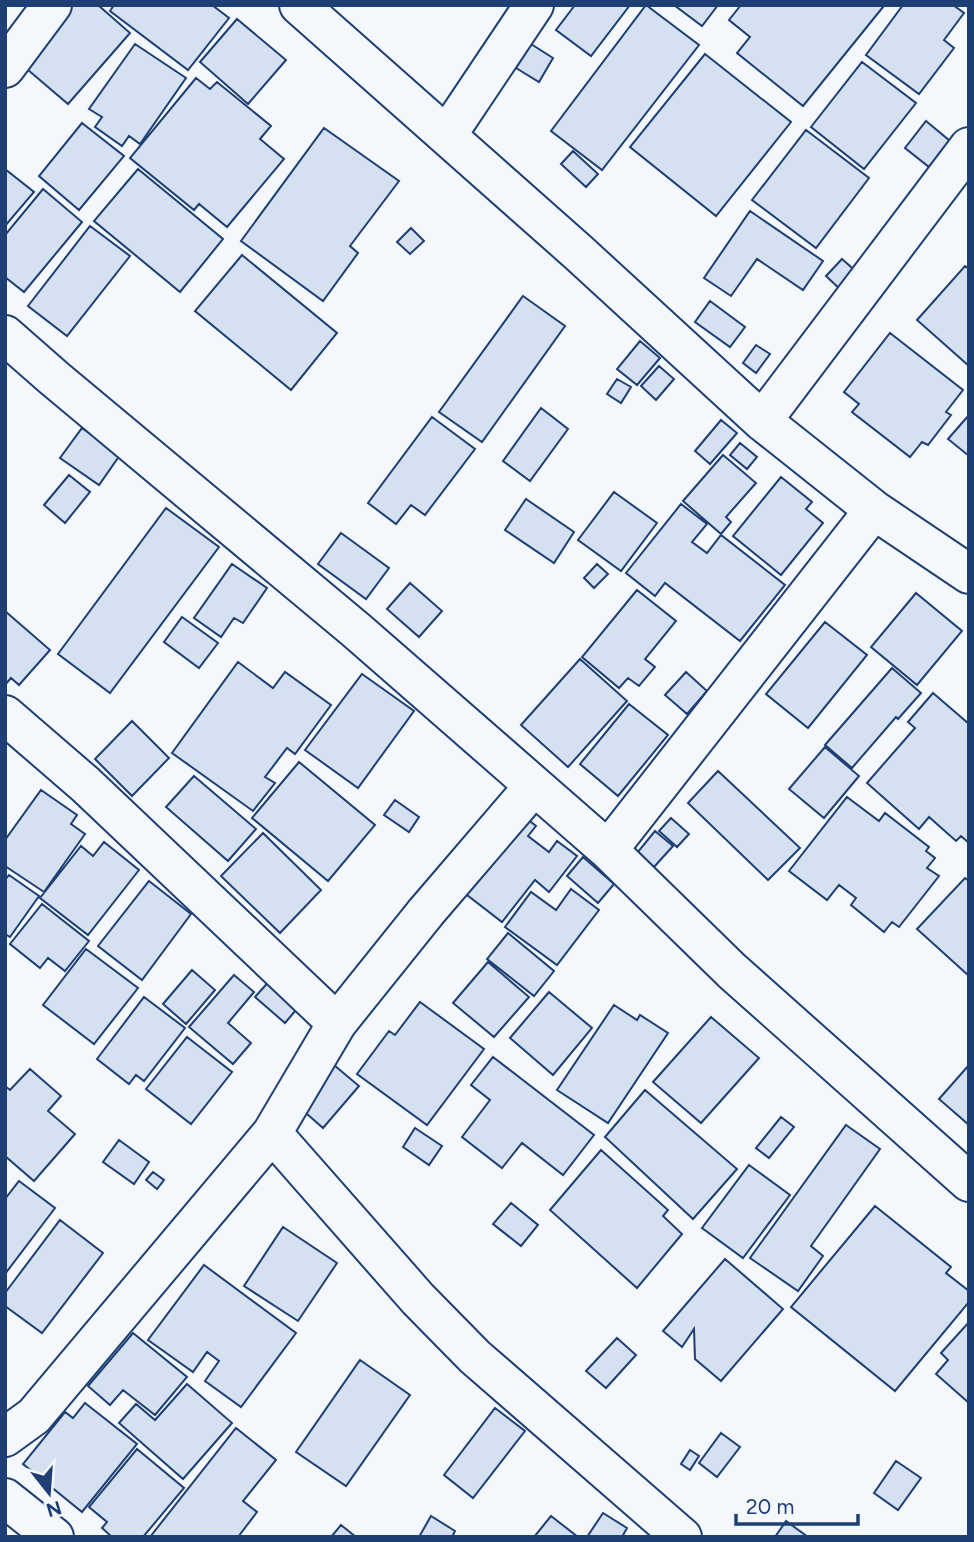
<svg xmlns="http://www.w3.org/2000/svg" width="974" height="1542" font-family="Figtree,sans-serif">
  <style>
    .building { fill: #d5e0f0; stroke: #1d3f73; stroke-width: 2 }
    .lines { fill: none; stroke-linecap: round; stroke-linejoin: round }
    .minor-casing { stroke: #1d3f73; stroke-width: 42 }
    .minor { stroke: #f4f7fb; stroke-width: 38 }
  </style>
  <rect width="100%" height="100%" fill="#f4f7fb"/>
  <path class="building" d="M72,5H98L130,33L68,104L21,64Z
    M114,5H212L229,18L188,70L110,11Z
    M575,5H630L591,56L556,30Z
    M646,5L699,45L602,170L551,131Z
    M674,5H718L702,26Z
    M741,5H881L883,7L803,106L737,53L750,37L729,20Z
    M903,5H953L964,13L944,40L954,48L919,94L866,55Z
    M237,19L286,60L248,104L200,62Z
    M135,44L186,78L140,144L129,136L122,146L95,127L102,117L89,109Z
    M531,44L553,58L539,82L516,68Z
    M705,54L791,122L716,216L630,147Z
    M862,62L916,103L864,169L811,127Z
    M196,78L210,89L217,82L271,126L260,139L284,159L227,227L199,204L194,210L130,158Z
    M926,121L950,141L929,167L905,148Z
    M82,123L124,156L79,210L39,176Z
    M324,128L399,181L350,246L358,253L323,301L241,241Z
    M806,130L869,178L816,248L752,200Z
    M573,151L598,174L586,187L561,164Z
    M5,169L34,192L5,226Z
    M138,169L223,239L180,292L94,221Z
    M43,189L82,222L24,292L5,277V235Z
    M750,211L823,261L803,290L757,259L731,296L704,278Z
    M90,226L130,256L67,336L28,306Z
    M411,228L424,241L410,254L397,242Z
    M242,255L337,333L291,390L195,311Z
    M842,259L859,274L842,291L826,276Z
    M965,266L969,269V366L917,320Z
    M523,296L565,326L482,442L439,412Z
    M710,301L745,327L730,347L695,322Z
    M890,333L963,390L946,412L951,415L928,445L922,442L910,457L852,412L859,404L844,392Z
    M640,341L660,358L637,385L617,369Z
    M756,345L770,354L756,373L743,363Z
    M659,366L674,379L656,400L641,386Z
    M617,379L631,387L621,403L607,394Z
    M541,408L568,429L530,481L503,461Z
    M969,415V456L948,439Z
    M432,417L475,449L425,515L411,505L396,524L368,503Z
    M721,420L737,433L710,464L695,451Z
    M82,428L120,455L99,485L60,458Z
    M740,443L757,457L747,469L730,455Z
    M723,455L756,483L726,517L731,522L721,534L683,501Z
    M69,475L90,492L65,523L44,505Z
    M781,477L812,502L806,509L823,523L781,575L733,536Z
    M614,492L657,523L621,571L578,540Z
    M526,499L574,532L554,563L505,530Z
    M681,504L707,524L692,542L707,553L721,535L785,585L740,641L665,583L655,596L626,573Z
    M166,508L219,547L110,693L58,654Z
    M341,533L389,568L366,599L318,564Z
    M232,564L267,588L243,623L234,618L221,637L194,618Z
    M597,564L608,574L594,588L584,578Z
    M410,583L442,611L419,637L387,609Z
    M637,590L676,621L645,659L655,667L639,686L628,678L619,688L582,657Z
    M916,593L962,631L917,685L871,647Z
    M5,611L50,650L19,685L11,678L5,685Z
    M182,617L218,643L199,668L164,642Z
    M825,622L867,655L808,728L766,694Z
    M580,659L627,701L568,767L521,725Z
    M238,662L273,688L285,672L331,705L295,754L287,748L265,777L275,783L253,811L172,753Z
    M892,668L921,693L898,719L896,717L852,768L825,745Z
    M686,672L707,691L687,714L665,695Z
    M362,674L414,711L358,788L305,750Z
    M933,693L969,724V843L961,836L956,841L929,817L919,829L867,783L915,728L908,722Z
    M629,704L668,735L618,796L580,764Z
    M132,721L169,758L132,796L95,759Z
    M825,747L859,776L824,818L789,789Z
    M299,762L375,825L328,881L252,818Z
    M718,771L800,848L768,880L688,803Z
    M194,776L256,829L228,861L166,807Z
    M41,790L77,815L71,824L85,834L44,892L5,866V840Z
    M847,797L879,821L885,813L929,847L926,851L935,858L927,868L939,876L899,927L892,922L884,932L851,905L856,898L839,885L827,900L789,871Z
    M395,800L419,817L409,832L384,815Z
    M517,811L536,826L528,836L549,852L557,841L577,856L549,892L535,880L502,922L458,888Z
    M671,818L689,834L677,847L659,831Z
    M655,831L673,846L654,867L637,853Z
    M263,833L321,890L280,933L221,876Z
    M104,842L139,870L88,935L40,898L81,846L93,856Z
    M583,857L614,884L598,903L567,876Z
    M9,875L39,896L10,937L5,934V880Z
    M965,878L969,881V976L917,929Z
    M149,881L191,914L142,980L98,946Z
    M571,889L599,910L557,965L505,927L531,892L556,910Z
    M42,904L89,941L65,971L48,958L40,968L10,944Z
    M508,933L554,971L534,996L487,959Z
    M86,949L138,988L94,1044L43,1005Z
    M488,962L529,997L494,1037L453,1003Z
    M192,970L215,990L186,1024L163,1004Z
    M234,975L254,992L228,1023L251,1043L233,1064L189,1027Z
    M272,978L301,1004L285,1023L255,997Z
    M549,992L592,1028L553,1075L510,1038Z
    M144,997L185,1028L144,1081L136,1075L129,1084L97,1059Z
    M420,1002L484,1049L427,1125L357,1074L389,1031L395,1035Z
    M614,1005L637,1020L640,1015L668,1033L608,1123L557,1090Z
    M711,1017L759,1058L701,1123L653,1082Z
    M187,1037L232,1072L191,1124L146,1089Z
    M493,1057L594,1135L563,1175L522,1143L502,1168L462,1137L490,1100L471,1085Z
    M334,1065L359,1086L323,1128L299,1107Z
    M969,1065V1125L939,1099Z
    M30,1069L61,1096L48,1111L75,1134L34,1181L5,1156V1086L10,1090Z
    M645,1090L737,1169L693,1219L605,1137Z
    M781,1117L794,1127L769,1158L756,1148Z
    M846,1125L880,1149L811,1246L823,1256L798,1291L750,1258Z
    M415,1128L442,1146L429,1165L403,1147Z
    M119,1140L149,1162L134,1184L103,1162Z
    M601,1150L668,1210L663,1216L682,1234L637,1288L550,1210Z
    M749,1165L790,1195L743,1258L702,1228Z
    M153,1172L164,1180L157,1189L146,1180Z
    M19,1181L55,1208L5,1274V1199Z
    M511,1203L538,1225L521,1246L493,1224Z
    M875,1206L951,1267L946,1273L969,1291V1302L895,1391L791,1307Z
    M60,1220L103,1253L42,1333L5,1306V1293Z
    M283,1227L337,1263L298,1321L244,1286Z
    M725,1259L783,1309L721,1381L695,1359L694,1329L682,1347L663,1331Z
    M204,1265L296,1333L241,1407L205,1381L219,1361L207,1352L193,1372L148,1340Z
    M969,1322V1403L936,1374L948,1360L941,1353Z
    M133,1333L187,1377L155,1415L123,1390L110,1405L88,1386Z
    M617,1338L636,1355L606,1388L586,1371Z
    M360,1360L410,1395L346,1486L296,1452Z
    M187,1384L232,1423L183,1479L119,1423L136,1404L155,1420Z
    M85,1403L137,1444L82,1512L23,1464L65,1412L73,1418Z
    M495,1408L525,1431L473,1498L444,1475Z
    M236,1428L276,1460L243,1501L257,1512L238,1537H150Z
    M721,1433L740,1447L717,1477L699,1463Z
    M137,1449L184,1488L143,1537H112L102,1528L107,1522L89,1507Z
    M690,1450L699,1456L690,1470L681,1464Z
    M896,1461L921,1478L898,1510L874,1493Z
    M603,1513L627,1528L622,1537H587Z
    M431,1516L455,1531L452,1537H419Z
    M551,1516L578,1537H534Z
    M786,1521L808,1537H775Z
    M341,1525L356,1537H331Z"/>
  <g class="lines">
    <defs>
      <path id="minor" d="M299,5L579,253L762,421L874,510L969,574
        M5,68L52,5
        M447,135L534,5
        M5,335L54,378L356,630L608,850L732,971L969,1182
        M762,421L969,147
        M5,715L85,784L337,1023
        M608,850L874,510
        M272,1133L418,1299L475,1357L682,1537
        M5,1437L34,1416L272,1133L337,1023L426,912L534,786
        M5,1498L54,1537"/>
    </defs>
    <use href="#minor" class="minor-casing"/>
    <use href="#minor" class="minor"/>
  </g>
  <rect width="974" height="1542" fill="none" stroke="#1d3f73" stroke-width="14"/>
  <g transform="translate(49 1493) rotate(163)" stroke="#f4f7fb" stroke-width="5" paint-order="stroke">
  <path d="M0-5L12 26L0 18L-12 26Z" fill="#1d3f73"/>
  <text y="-10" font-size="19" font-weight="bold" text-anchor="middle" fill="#1d3f73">N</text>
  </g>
  <path d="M736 1514v10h122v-10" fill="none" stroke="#1d3f73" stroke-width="3.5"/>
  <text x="746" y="1514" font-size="21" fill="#1d3f73" stroke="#f4f7fb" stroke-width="5" paint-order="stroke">20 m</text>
</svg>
